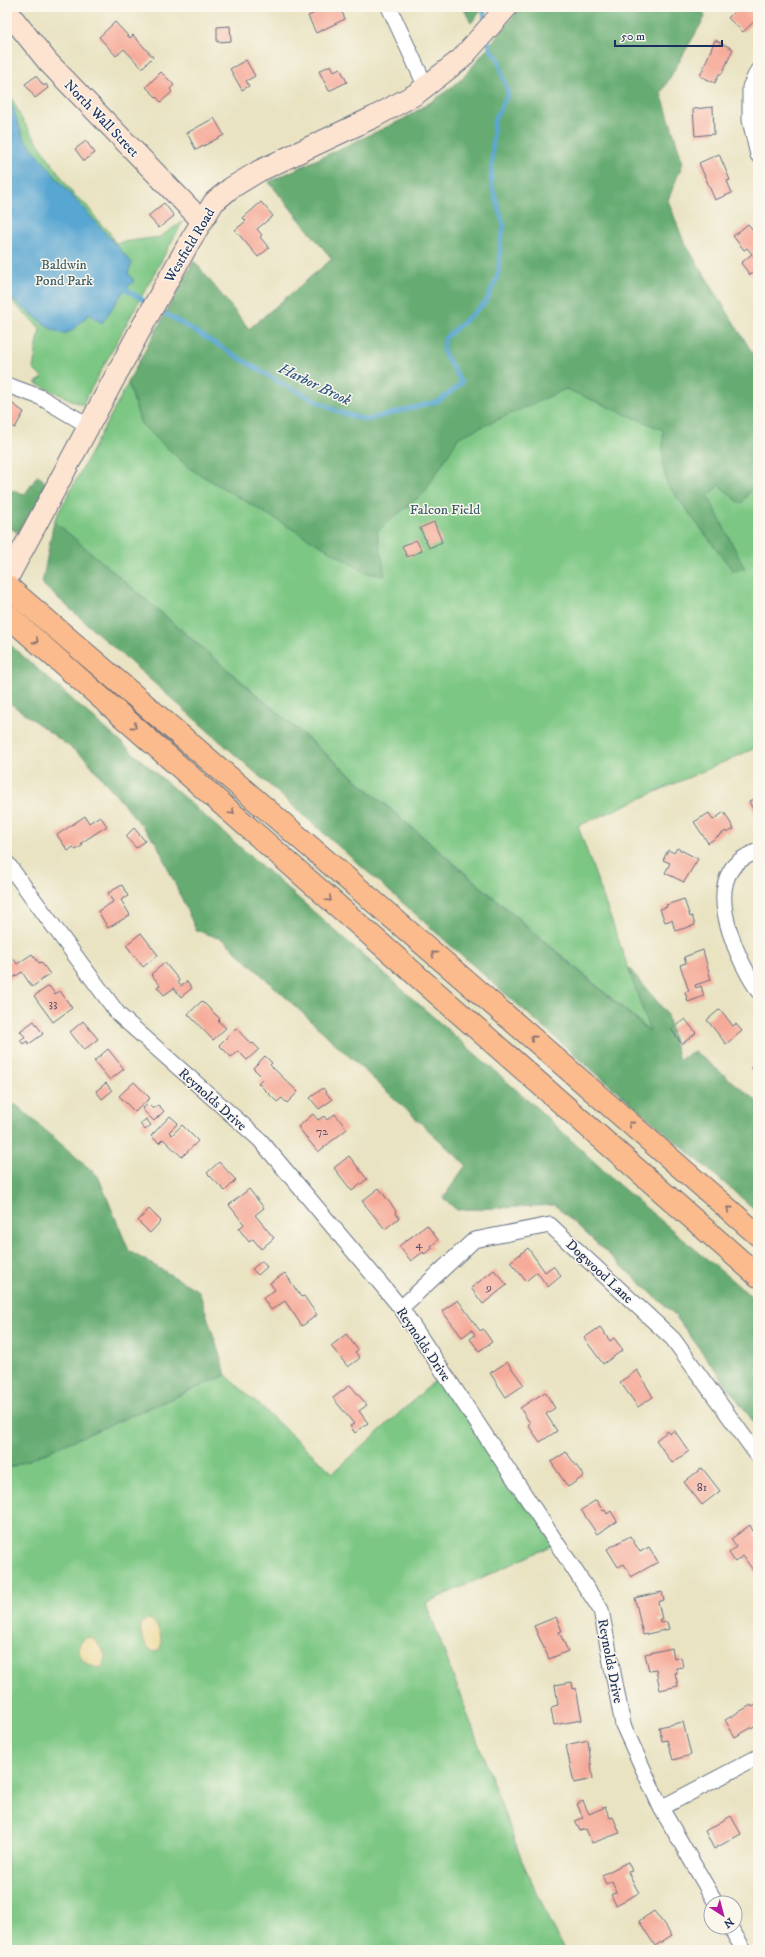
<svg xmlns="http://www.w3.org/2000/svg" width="765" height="1957" font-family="'IM FELL DW Pica',serif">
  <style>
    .green { fill: #7dc784; stroke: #4c7b71 }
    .forest { fill: #66ac72; stroke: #406e68 }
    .sand { fill: #eeda9e; stroke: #84847e }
    .water { fill: #59a6d2; stroke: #3a6a98 }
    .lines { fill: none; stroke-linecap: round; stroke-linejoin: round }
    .stream { stroke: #59a6d2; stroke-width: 4.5 }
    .building { fill: #f6ab9a }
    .street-casing { stroke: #636e81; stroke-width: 17 }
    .secondary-casing { stroke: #636e81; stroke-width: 23 }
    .highway-casing { stroke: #636e81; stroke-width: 24 }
    .street { stroke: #fff; stroke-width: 15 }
    .secondary { stroke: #fde4d1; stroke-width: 21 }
    .highway { stroke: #fbbb8c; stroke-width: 22 }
    .oneway { stroke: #806e73 }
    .labels { text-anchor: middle; stroke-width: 3; stroke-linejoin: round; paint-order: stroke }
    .number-label { font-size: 12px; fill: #524e6d }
    .street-label { font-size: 14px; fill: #1b2f5e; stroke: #fbf7ec }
    .park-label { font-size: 14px; fill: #385d69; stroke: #fbf7ec }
    .water-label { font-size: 15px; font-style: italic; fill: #315987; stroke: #fbf7ec }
  </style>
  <rect width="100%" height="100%" fill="#fbf7ec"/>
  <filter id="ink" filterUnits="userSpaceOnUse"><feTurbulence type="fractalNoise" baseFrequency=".025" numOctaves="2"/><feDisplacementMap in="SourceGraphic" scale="8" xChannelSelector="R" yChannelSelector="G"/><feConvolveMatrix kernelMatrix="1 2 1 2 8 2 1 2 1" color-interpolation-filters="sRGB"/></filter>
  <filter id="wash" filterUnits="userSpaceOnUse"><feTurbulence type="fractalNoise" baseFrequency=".012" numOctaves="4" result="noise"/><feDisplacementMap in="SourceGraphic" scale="16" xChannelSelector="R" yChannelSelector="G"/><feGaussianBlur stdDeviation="0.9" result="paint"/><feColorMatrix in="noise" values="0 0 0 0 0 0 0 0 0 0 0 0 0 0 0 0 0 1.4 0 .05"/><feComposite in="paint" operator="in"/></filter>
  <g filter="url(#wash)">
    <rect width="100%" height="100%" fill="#e9e3c2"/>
    <path class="green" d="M7,87L21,118L73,194L87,206L101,225L108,230L115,243L160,237L183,221L82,405L35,383L43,378L33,369L40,328L7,297Z
      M448,91L642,156L758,424V747L578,826L651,1032L54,521L194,261L249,329L332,259L269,182L404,119Z
      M448,1369L560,1542L426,1603L522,1861L564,1950H7V1469L226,1375L333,1473Z"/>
    <path class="forest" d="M463,7H484L471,23Z
      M521,7H701L705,17L661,93L683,163L668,200L683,240L758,362V480L741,504L719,485L708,496L745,569L733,571L667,484L663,465V430L566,389L459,437L424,493L377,531L385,576L367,573L189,468L141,424L128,382L194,261L249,329L332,259L269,182L404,119L431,103L463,78Z
      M38,475L49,486L17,532L10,528L7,532V489L25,494Z
      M54,521L650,1032L628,967L666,1012L679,1060L694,1051L758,1102V1212L569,1050L42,584Z
      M7,642L538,1109L620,1186L758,1302V1428L674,1314L555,1205L457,1210L443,1198L466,1165L224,940L196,930L157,844L85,758L7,701Z
      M15,1104L98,1176L129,1251L199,1291L226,1375L7,1469V1112Z"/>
    <path class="sand" d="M149,1619C159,1623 164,1641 159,1650L154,1652L147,1647C142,1638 135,1622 149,1619Z
      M89,1637C96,1639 104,1652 106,1658L102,1667C85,1671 67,1644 89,1637Z"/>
    <path class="water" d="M7,92L23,137L64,187L132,263L128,273L134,281L125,289L102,323L89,314L71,331L63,334L50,328L7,295Z"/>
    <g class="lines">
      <path class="stream" d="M483,7L485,21
        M120,285L149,304
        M158,309L286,386L339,412L366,420L439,401L462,383L443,351L445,338L486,302L498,275L501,238L504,227L491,182L494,121L508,94L498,58L490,49L488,39"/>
    </g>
    <g id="blocks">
      <path class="building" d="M327,7H340L345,19L316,33L308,16Z
        M743,7H758V18L743,32L728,18L737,9L739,11Z
        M115,22L130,38L133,35L153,57L142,68L124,49L116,56L99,37Z
        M230,26L231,41L217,42V27Z
        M715,40L733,49L722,74H719L715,83L700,76Z
        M246,60L255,76L246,81L249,86L242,90L230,69Z
        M331,65L334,71L340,68L347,82L329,91L319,71Z
        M161,72L174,85L170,89L172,92L161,102L146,87Z
        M36,76L44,86L46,84L48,88L35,98L25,84Z
        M713,107L714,134L695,136L693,109Z
        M214,118L224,135L196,150L187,133Z
        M86,141L95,153L84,161L75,149Z
        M719,154L730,180L727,181L732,193L715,200L699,163Z
        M261,202L273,216L257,229L262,235L260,237L269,248L258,257L235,230L246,221L243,218Z
        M164,203L174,216L159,228L148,216Z
        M748,224L758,236V251L753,255L758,261V269L750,275L741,263L752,254L747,248L744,250L733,236Z
        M7,400L24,412L15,428L7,424Z
        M434,522L442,542L429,548L420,528Z
        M416,540L422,551L407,557L402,546Z
        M758,797V820L749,801Z
        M724,812L734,829L727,833L726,831L708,843L694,822L709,813L713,820Z
        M85,816L89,823L100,816L107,826L81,843L83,845L76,850L73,847L68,851L57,835Z
        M134,828L145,841L136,848L126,836Z
        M677,848L698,859L684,882L665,873L670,863L663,860L668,850L674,853Z
        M122,885L128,896L121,900L130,915L108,928L98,911L113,902L108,893Z
        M684,899L690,917L692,916L695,925L675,931L672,920L665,922L660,909L667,907L666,905Z
        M141,933L158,955L143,967L126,945Z
        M703,950L711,980L695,985L696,988L701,986L704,996L688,1002L685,992L689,991L680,965L686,963L684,957Z
        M32,954L39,963L41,962L50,974L32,987L22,972L8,981L7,962L13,958L17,964Z
        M165,963L179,980L178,982L181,986L187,981L192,988L181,997L174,988L164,995L157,987L160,985L151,974Z
        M49,986L55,994L60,991L72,1008L53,1022L34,996Z
        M202,1001L220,1019L218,1021L226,1028L213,1040L188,1014Z
        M720,1009L733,1026L736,1024L742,1031L726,1044L707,1020Z
        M685,1019L696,1033L682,1044L671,1029Z
        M34,1021L43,1034L29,1044L27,1041L23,1044L20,1040L25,1037L20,1031Z
        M83,1021L98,1039L84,1050L70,1032Z
        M236,1028L251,1044L253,1043L259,1049L247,1060L238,1051L231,1057L219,1045Z
        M108,1049L124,1069L110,1080L94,1061Z
        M758,1054V1072L751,1068Z
        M265,1056L272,1063L270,1065L298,1092L287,1103L282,1098L277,1102L258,1083L263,1078L253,1068Z
        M134,1082L150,1098L135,1112L119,1096Z
        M106,1083L112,1091L102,1099L96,1091Z
        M323,1088L332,1100L319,1109L310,1098Z
        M148,1104L153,1109L158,1105L164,1111L154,1121L142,1109Z
        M313,1114L318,1120L324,1116L327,1120L335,1114L347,1129L318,1152L298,1127Z
        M170,1116L178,1123L169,1132L172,1135L182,1125L198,1141L182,1157L163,1139L159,1143L151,1136Z
        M146,1119L151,1125L145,1130L140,1124Z
        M349,1156L367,1179L352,1191L334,1168Z
        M219,1162L236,1180L225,1191L207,1173Z
        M379,1188L396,1211L395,1212L399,1218L385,1229L362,1201Z
        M249,1189L264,1208L255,1215L274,1238L261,1249L253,1239L249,1242L239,1229L244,1224L229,1205Z
        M149,1209L161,1221L150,1233L138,1221Z
        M427,1225L438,1240L431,1246L433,1248L424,1254L423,1252L411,1261L399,1246Z
        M528,1248L545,1272L553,1266L561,1276L548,1287L537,1272L526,1281L510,1262Z
        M262,1261L267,1267L258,1275L252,1269Z
        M494,1270L507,1285L483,1304L471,1288Z
        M285,1273L301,1297L304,1296L317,1315L302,1326L285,1301L271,1310L263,1298L275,1290L270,1283Z
        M458,1300L480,1331L483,1329L492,1342L479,1351L470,1339L475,1335L472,1330L462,1337L442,1311Z
        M600,1327L610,1341L614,1338L623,1350L603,1364L584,1338Z
        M346,1334L358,1350L355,1352L360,1358L348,1367L331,1346Z
        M507,1362L524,1385L506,1397L490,1373Z
        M637,1370L653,1397L638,1407L620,1382Z
        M350,1385L367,1405L359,1411L368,1423L355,1433L350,1426L354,1424L333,1398Z
        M545,1392L555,1408L546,1414L557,1431L540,1442L528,1425L530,1423L520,1408Z
        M674,1430L689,1451L672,1463L656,1440L668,1431L670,1434Z
        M566,1452L584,1476L568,1487L551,1462Z
        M702,1468L720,1491L702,1505L684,1482Z
        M596,1500L603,1511L605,1510L607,1514L611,1511L617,1521L597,1534L581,1510Z
        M750,1525L758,1541V1571L755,1573L743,1556L735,1562L729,1553L736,1547L731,1539Z
        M630,1536L640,1552L649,1547L658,1562L631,1577L624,1564L618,1567L607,1549Z
        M662,1592L664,1600L658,1602L662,1619H659L660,1623L667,1622L669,1629L643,1635L635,1598Z
        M556,1617L562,1631L559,1632L568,1651L549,1659L534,1626Z
        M672,1648L674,1659L681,1657L683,1667L676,1668L677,1673H675L678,1686L660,1690L656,1670L649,1671L645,1654Z
        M572,1682L573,1689L576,1688L582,1720L554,1725L551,1709L554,1706L558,1705L555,1685Z
        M758,1704V1713L756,1714L758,1724L735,1737L725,1720L751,1705L752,1707Z
        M683,1722L691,1755L673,1760L667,1740L662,1741L659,1727Z
        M588,1740L593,1779L574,1783L566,1745Z
        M583,1801L589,1814L605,1807L610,1818L613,1817L620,1833L592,1843L586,1829L580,1831L575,1821L583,1818L577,1804Z
        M731,1816L741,1834L714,1849L705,1831Z
        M628,1862L632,1871L628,1872L639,1893L616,1905L611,1895L617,1892L612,1881L606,1884L602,1875Z
        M654,1911L672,1935L655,1946L639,1921Z"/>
    </g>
  </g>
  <g filter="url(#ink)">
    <use href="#blocks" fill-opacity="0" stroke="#636e81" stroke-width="1"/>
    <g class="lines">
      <defs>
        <path id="street" d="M389,7L426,87
          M758,70L750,87V120L758,155
          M7,385L40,397L89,426
          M758,851C748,855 736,861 731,870C710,902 740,963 758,991
          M7,863L119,1015L260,1140L401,1308L601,1610L623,1725L661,1808L716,1903
          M401,1308L474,1240L550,1225L673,1339L758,1456
          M661,1808L758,1757
          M730,1927L744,1950"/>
        <path id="secondary" d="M7,11L48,62L75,90L202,221
          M7,579L138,334L190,241L214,202L231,188L259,171L374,117L416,94L461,59L507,7"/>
        <path id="highway" d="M7,586L531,1037L758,1235
          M7,615L758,1276"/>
      </defs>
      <use href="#street" class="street-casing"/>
      <use href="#secondary" class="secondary-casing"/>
      <use href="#highway" class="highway-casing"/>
      <use href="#street" class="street"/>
      <use href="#secondary" class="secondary"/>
      <use href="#highway" class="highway"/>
    </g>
    <defs><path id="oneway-chevron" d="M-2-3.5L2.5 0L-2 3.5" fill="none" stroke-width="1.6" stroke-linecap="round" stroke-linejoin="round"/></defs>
    <g class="oneway">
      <use href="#oneway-chevron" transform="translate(36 641) rotate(41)"/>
      <use href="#oneway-chevron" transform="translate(134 726) rotate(41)"/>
      <use href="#oneway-chevron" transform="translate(232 812) rotate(42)"/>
      <use href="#oneway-chevron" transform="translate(329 899) rotate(42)"/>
      <use href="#oneway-chevron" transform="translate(434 954) rotate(-139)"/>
      <use href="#oneway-chevron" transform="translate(533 1038) rotate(-139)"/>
      <use href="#oneway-chevron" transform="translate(631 1124) rotate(-139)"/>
      <use href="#oneway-chevron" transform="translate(729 1209) rotate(-139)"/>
    </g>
  </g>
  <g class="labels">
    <g class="number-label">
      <text x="53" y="1007">33</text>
      <text x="322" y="1135">72</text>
      <text x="419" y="1248">4</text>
      <text x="489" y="1291">9</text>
      <text x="702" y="1491">81</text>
    </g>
    <g class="street-label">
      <text transform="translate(102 118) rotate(46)" y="5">North Wall Street</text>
      <text transform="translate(189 245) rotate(-59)" y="5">Westfield Road</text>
      <text transform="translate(213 1099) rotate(42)" y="5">Reynolds Drive</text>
      <text transform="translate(600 1271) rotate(43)" y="5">Dogwood Lane</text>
      <text transform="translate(424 1344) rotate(56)" y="5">Reynolds Drive</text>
      <text transform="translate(611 1661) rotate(79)" y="5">Reynolds Drive</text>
    </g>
    <g class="park-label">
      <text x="64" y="269">Baldwin<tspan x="64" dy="16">Pond Park</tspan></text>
      <text x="445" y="514">Falcon Field</text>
    </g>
    <g class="water-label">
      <text transform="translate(315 384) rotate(26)" y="5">Harbor Brook</text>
    </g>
  </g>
  <rect width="765" height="1957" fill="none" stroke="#fbf7ec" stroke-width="24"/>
  <g transform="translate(723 1915) rotate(144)"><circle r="19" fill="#fbf7ec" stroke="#a1a7b3"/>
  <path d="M0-3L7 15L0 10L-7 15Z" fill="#b5179e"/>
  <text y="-6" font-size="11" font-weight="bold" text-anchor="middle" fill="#1b2f5e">N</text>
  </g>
  <path d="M615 40v6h107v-6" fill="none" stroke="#1b2f5e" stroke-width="2"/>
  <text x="621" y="40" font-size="12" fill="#1b2f5e" stroke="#fbf7ec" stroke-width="3" paint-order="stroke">50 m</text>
</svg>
